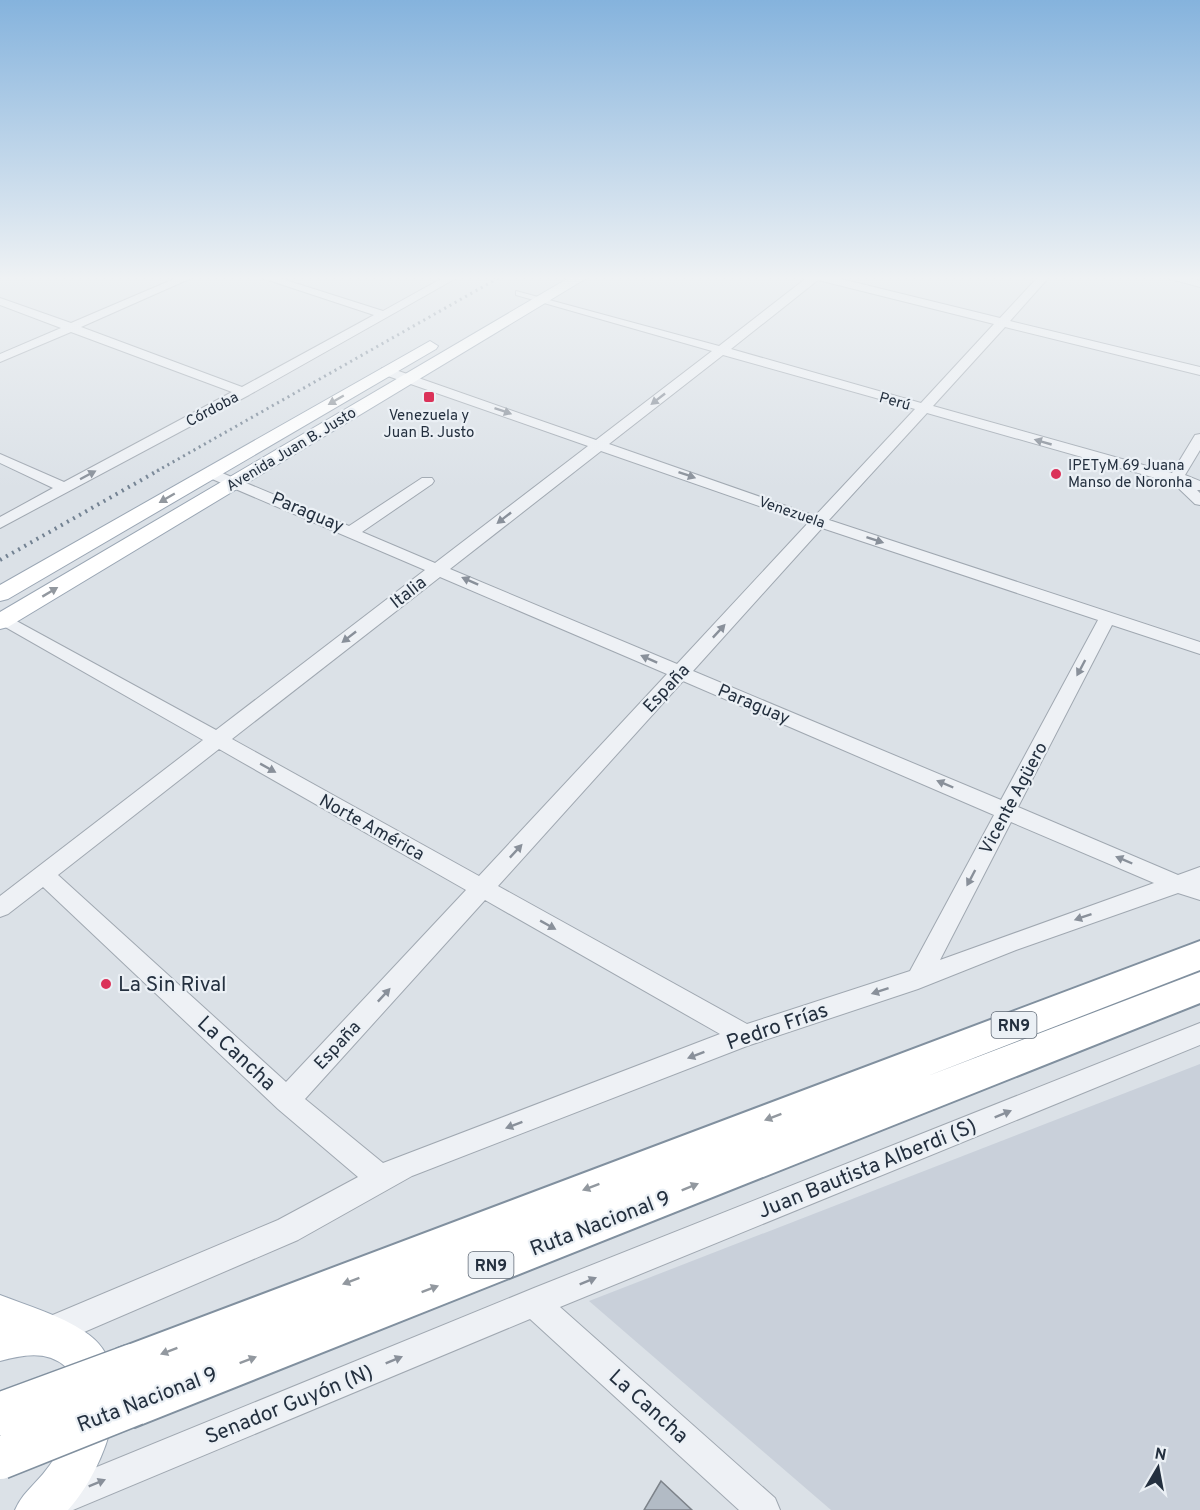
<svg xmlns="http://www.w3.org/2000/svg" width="1200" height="1510" font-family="Overpass,sans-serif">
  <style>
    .built { fill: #c9d0da }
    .building { fill: #b2bbc5; stroke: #7d838a; stroke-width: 1.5 }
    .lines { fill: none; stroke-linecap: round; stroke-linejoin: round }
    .minor-casing { stroke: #a0a8b1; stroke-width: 2 }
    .major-casing { stroke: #9aa6b4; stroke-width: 2 }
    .highway-casing { stroke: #81909f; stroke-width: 4 }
    .minor { fill: #eef1f5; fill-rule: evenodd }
    .major { fill: #fff; fill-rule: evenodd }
    .highway { fill: #fff; fill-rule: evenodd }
    .rail-far1 { stroke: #738292; stroke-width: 3; stroke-dasharray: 2 4; stroke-linecap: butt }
    .rail { stroke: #738292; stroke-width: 4; stroke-dasharray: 2 5; stroke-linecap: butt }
    .highway-bridge-casing { stroke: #81909f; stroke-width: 45; stroke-linecap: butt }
    .highway-bridge { stroke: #fff; stroke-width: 42 }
    .oneway { fill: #89909a }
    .oneway2 { fill: #92989f }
    .poi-dot { fill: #db3259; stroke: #ebf0f5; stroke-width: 2 }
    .labels { text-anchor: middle; stroke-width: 4.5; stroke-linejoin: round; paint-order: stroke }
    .far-street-label { font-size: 15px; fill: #24303f; stroke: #ebf0f5 }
    .far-poi-label { font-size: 15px; fill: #24303f; stroke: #ebf0f5 }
    .shield { fill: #ebf0f5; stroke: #606a76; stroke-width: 1.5 }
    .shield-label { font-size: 16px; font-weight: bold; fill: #24303f }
    .street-label { font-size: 18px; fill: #24303f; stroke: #ebf0f5 }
    .near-poi-label { font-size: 21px; fill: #24303f; stroke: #ebf0f5; text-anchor: start }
    .near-street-label { font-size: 21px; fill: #24303f; stroke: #ebf0f5 }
  </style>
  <rect width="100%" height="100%" fill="#dbe1e7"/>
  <path class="built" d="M1200,1064V1510H831L589,1301Z"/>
  <path class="building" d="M661,1481L692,1510H644Z"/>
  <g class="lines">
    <defs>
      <path id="minor" d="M181,276H196L81,327L242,387L374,315L256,276H273L383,311L446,276H460L249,395L0,528V517L53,488L0,463V454L64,482L232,392L71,332L0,362V354L61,328L0,305V298L71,323Z
        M809,276H829L1000,318L1039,276H1050L1010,321L1200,367V375L1005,327L933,406L1172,473L1195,435L1200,434V450L1185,475L1200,481V490H1197L1200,493V505L1195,504L1173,483L927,413L829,520L1200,642V654L1112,625L1018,807L1178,875L1200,867V900L1178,893L1016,950L918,989L747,1046L412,1176L298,1240L47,1348L36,1344L32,1333L36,1322L278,1220L358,1177L278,1109L43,887L8,914L0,917V896L203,740L0,624V612L216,730L425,570L205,476L203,473L205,470H215L349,526L422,478H432L434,481L432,484L362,532L435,563L588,446L382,374V368H390L596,440L712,351L516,295V291L719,346ZM818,280L994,324L921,403L731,349ZM723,355L915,409L815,516L609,444ZM601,451L808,523L677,664L450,569ZM822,528L1098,620L1001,800L693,671ZM440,577L667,674L479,876L232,739ZM683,681L994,815L910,971L747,1024L498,886ZM219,749L466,890L286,1082L58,875ZM1011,822L1154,883L940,960ZM485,900L720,1034L383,1163L305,1099Z
        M1160,276H1181L1200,281V287Z
        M1200,1023V1045L560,1307L775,1498L780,1510H739L530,1319L73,1510H48L44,1499L48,1487L534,1288Z"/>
      <path id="major" d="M572,276H590L8,627L0,629V612Z
        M430,341L438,346L436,349L8,599L0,601V585Z
        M0,1295C28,1306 60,1315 85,1332C144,1370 105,1470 68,1510H15C22,1494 32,1487 43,1474C62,1451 72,1427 75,1397C75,1386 74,1375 66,1367C47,1350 23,1355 0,1361Z"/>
      <path id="highway" d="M1200,941V970L925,1077L1200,972V1003L135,1427L119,1420L112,1404L119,1388L127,1385L117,1381L111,1365L117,1349Z"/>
    </defs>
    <use href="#minor" class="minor-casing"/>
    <use href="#major" class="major-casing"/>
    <use href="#highway" class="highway-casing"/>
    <use href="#minor" class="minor"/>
    <use href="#major" class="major"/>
    <use href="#highway" class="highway"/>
    <path class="rail-far1" d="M157,471L502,276"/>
    <path class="rail" d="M0,560L159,470"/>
    <defs>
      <path id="highway-bridge" d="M0,1414L133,1365
        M0,1458L135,1404"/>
    </defs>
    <use href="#highway-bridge" class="highway-bridge-casing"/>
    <use href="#highway-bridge" class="highway-bridge"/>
  </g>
  <defs><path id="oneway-solid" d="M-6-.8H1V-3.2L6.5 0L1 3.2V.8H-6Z" transform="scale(1.5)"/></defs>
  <g class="oneway">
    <use href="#oneway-solid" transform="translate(658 399) rotate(142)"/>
    <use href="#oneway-solid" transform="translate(503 411) rotate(19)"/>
    <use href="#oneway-solid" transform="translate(1043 442) rotate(-164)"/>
    <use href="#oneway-solid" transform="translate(88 475) rotate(-28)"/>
    <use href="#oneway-solid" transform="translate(687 475) rotate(19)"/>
    <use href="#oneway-solid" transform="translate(504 518) rotate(142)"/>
    <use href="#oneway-solid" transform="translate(875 540) rotate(18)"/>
    <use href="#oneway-solid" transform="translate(470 581) rotate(-156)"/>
    <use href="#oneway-solid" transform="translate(719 631) rotate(-47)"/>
    <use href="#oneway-solid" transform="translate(349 637) rotate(142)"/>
    <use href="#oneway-solid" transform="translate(649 659) rotate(-156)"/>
    <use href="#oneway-solid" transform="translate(1081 668) rotate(118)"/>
    <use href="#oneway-solid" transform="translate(268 768) rotate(29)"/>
    <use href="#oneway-solid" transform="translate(945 784) rotate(-157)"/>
    <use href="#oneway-solid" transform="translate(516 851) rotate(-47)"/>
    <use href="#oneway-solid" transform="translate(1124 860) rotate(-157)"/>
    <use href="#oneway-solid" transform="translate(971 878) rotate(118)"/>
    <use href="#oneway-solid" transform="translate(1083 917) rotate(161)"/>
    <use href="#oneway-solid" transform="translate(548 925) rotate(29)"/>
    <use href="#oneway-solid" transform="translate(880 991) rotate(162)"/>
    <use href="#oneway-solid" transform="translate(384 995) rotate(-47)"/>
    <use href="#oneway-solid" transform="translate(696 1055) rotate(159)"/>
    <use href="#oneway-solid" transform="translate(1003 1114) rotate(-22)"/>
    <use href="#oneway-solid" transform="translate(514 1125) rotate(159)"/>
    <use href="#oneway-solid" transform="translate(588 1281) rotate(-22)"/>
    <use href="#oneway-solid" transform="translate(394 1360) rotate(-22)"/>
    <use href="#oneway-solid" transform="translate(97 1483) rotate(-22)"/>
  </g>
  <g class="oneway2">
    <use href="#oneway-solid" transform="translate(336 400) rotate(150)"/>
    <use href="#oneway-solid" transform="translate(167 498) rotate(150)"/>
    <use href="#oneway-solid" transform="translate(50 592) rotate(-31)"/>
    <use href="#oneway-solid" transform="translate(773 1117) rotate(159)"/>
    <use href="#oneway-solid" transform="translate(591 1187) rotate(159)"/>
    <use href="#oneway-solid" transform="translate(690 1187) rotate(-22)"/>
    <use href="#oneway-solid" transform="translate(351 1281) rotate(159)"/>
    <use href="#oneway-solid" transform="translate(430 1289) rotate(-21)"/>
    <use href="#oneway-solid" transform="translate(169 1351) rotate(159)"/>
    <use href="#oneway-solid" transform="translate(248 1360) rotate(-21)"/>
  </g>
  <linearGradient id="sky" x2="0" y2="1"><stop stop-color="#85b3dd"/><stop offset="0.57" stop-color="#eff2f4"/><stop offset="1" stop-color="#eff2f4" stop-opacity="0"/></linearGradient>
  <rect width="1200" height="488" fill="url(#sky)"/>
  <g class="poi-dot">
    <rect x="423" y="391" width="12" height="12" rx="3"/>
    <circle cx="1056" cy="474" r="6"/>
    <circle cx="106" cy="984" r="6"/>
  </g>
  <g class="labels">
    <g class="far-street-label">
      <text transform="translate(895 401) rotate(16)" y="5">Perú</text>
      <text transform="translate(212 409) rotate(-28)" y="5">Córdoba</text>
      <text transform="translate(291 449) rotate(-31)" y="5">Avenida Juan B. Justo</text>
      <text transform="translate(792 512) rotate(19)" y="5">Venezuela</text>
    </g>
    <g class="far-poi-label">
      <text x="429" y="420">Venezuela y<tspan x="429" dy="17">Juan B. Justo</tspan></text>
      <text x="1068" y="470" text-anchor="start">IPETyM 69 Juana<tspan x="1068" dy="17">Manso de Noronha</tspan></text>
    </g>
    <g class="shield">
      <rect x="991.5" y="1012" width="45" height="26" rx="4.5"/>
      <rect x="468.5" y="1252" width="45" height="26" rx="4.5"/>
    </g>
    <g class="shield-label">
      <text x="1014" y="1031">RN9</text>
      <text x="491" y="1271">RN9</text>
    </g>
    <g class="street-label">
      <text transform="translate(308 512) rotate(23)" y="6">Paraguay</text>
      <text transform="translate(408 592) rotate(-38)" y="6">Italia</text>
      <text transform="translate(666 688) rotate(-47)" y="6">España</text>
      <text transform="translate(754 704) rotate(23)" y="6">Paraguay</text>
      <text transform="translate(1013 798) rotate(-62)" y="6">Vicente Agüero</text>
      <text transform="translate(372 827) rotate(29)" y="6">Norte América</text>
      <text transform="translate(337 1045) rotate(-47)" y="6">España</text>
    </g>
    <g class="near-poi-label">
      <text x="118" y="991">La Sin Rival</text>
    </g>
    <g class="near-street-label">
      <text transform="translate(777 1026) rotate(-19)" y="7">Pedro Frías</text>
      <text transform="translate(237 1053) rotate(43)" y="7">La Cancha</text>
      <text transform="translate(867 1168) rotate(-22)" y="7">Juan Bautista Alberdi (S)</text>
      <text transform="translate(600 1223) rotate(-21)" y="7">Ruta Nacional 9</text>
      <text transform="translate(147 1399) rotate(-21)" y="7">Ruta Nacional 9</text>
      <text transform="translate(289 1404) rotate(-22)" y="7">Senador Guyón (N)</text>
      <text transform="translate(649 1406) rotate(42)" y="7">La Cancha</text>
    </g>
  </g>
  <g transform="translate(1158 1468) rotate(10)" stroke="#ebf0f5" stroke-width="4.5" paint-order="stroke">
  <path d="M0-4.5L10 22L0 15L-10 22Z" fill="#24303f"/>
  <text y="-9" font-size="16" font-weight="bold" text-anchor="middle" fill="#24303f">N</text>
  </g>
</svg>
